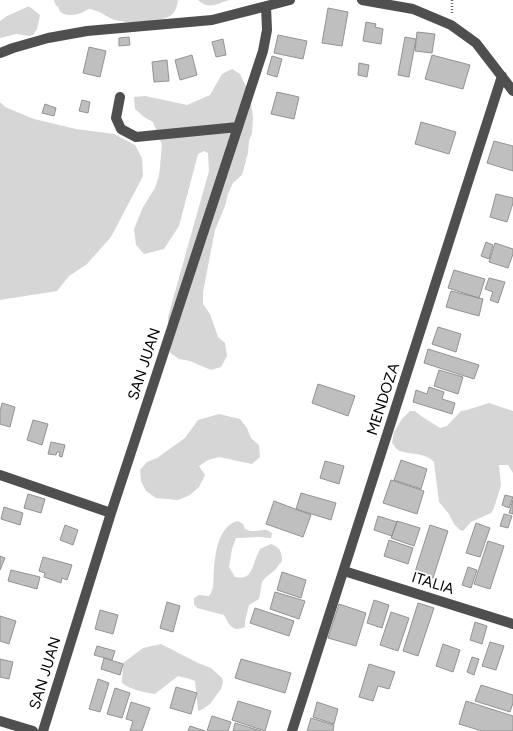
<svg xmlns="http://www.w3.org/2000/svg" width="513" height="731" font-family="Figtree,sans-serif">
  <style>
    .green { fill: #d6d6d6 }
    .building { fill: #bfbfbf; stroke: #939393 }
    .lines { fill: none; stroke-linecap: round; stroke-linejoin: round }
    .path { stroke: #717171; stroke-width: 2.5; stroke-dasharray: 1 2; stroke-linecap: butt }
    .minor { stroke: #4f4f4f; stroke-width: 10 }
    .labels { text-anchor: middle; stroke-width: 3.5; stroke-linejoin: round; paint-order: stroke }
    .street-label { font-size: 15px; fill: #000; stroke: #fff }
  </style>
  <rect width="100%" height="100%" fill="#fff"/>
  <path class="green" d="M54,0H178C177,6 176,12 170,16C156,23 129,24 115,20C108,18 102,12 96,11C94,10 92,9 90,9C87,9 84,12 81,13C73,16 59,17 58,6H56Z
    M198,0H229C217,4 208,10 198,0Z
    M27,7H30L40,15L37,29L33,35L29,36L16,34L0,38V21L7,16Z
    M232,69L240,74L250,95L253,118L252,133L249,141L248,153L242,175L233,183L228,194L225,206L215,230L203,292V304L210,314L218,337L225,343L227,356L221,367L211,370L190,361L179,359L170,353L168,329V317L209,171L208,153L204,151L198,154L179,226L164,249L144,254L136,245L134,229L143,207L155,188L159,176L162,145L153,122L144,117L135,109L134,97L145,96L187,105L210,95L222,74Z
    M0,102L5,107L34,119L76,129L114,134L135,145L142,158L143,176L111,237L87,264L69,276L57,291L0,300Z
    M489,403L513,411V473L508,465H499L501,485L494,508L491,513L471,522L463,531L460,530L454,524L449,514L439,502L434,462C425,453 416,455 404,452C403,452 399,451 398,450C396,449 394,445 392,443L394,432L402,419L410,411H415L421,416L440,428L447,426L461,411L467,410Z
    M219,414L240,419L247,428L251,438L259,445L260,457L252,464L219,457L208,460L199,466L205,475L199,487L190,495L178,500L156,498L146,491L141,481L140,470L147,462L157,458L185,438L198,420Z
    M238,521L243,524L245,529L250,531H256L262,530H267L272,533L271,538L259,537L236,538L232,549L229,567L235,577C247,579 250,575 254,564C255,559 258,554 260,549L271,544C280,547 282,552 282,561L275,570L265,578L262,582L259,599L249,605L245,621V627C232,633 229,624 224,615L197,608L194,604V598L199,595L209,596C215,588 213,579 214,569C215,553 219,525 238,521Z
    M161,644L198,663L211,668L222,678L223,682L221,689L210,704L203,709L199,711L198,710L195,681L190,679L178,676L155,694C143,692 132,690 122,683L123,663L143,648Z"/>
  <path class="building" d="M328,8L348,12L342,46L322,43Z
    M366,22L376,24L375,27L383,29L381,44L363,41Z
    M417,32L435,34L432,53L415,51Z
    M278,35L307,41L303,59L274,53Z
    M129,37L130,45L119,46V38Z
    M405,37L416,39L409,77L398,75Z
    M223,39L226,55L216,57L212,42Z
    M89,47L106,51L100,77L83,73Z
    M192,55L197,75L180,80L175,60Z
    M432,55L470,65L463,89L425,79Z
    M272,56L282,59L277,77L267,74Z
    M167,60L169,81L154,82L152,62Z
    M359,63L369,65L367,77L358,75Z
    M277,92L299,97L294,119L271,114Z
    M82,100L90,102L88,113L79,111Z
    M45,104L56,108L54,116L42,113Z
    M421,122L456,132L449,154L415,144Z
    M494,141L513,146V171L487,163Z
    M496,194L513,198V203L507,222L490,217Z
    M486,242L493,245L489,259L481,256Z
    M495,243L513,249V254L508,268L489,262Z
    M454,270L485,279L479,298L448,288Z
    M489,278L505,282L498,303L490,300L493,292L485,289Z
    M451,291L483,299L479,316L446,307Z
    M438,327L461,334L456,352L432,344Z
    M428,349L479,365L474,379L424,363Z
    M439,370L463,377L458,394L434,386Z
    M318,384L355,396L348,416L312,403Z
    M429,387L444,392L442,399L455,403L452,414L413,402L416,390L427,394Z
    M2,403L15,407L10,427L0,424V411Z
    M33,420L48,424L42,445L27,440Z
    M51,442L65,445L62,457L59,456L60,452H57L56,455L48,454Z
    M401,460L427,469L421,489L394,480Z
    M325,461L344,466L339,484L320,478Z
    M391,480L424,491L417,514L383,503Z
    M301,493L336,503L331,520L296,509Z
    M28,494L45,499L41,513L24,508Z
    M505,495L513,497L509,508L502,505Z
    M513,500V514L509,513Z
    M274,501L311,515L303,537L266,524Z
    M4,507L23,513L20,525L1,519Z
    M504,514L512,516L508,528L500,526Z
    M378,516L397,522L392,536L374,530Z
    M397,521L420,528L414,546L391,538Z
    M476,523L490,528L480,557L466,553Z
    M65,525L78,530L73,545L60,540Z
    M430,525L448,531L433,578L415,572Z
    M389,540L413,548L408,564L384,556Z
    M488,541L504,546L490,589L474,584Z
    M0,556L5,558L0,570Z
    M43,557L72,565L67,580L62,578L61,583L44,577L45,573L39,571Z
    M468,567L477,570L471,588L462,585Z
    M11,570L40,577L37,589L8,581Z
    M282,572L306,580L301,598L277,590Z
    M275,592L305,601L299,619L270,609Z
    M374,600L389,605L382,628L367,623Z
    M167,602L180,606L173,632L160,628Z
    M418,603L434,608L418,656L403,651Z
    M339,604L366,613L356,646L328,638Z
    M255,608L294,621L289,636L250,623Z
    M100,610L118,615L113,634L95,629Z
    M391,612L409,618L398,651L380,645Z
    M0,616L16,621L9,644L0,641Z
    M475,622L487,626L482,644L470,640Z
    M490,642L504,646L496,670L482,666Z
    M443,644L460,650L453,672L436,666Z
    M97,646L115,651L112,660L94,655Z
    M472,657L479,659L474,675L467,672Z
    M104,658L123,664L120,675L101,669Z
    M0,659L13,662L9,679L0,677Z
    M241,659L291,673L285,693L235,678Z
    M369,664L395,672L389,689L378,686L373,701L359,697Z
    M98,679L109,683L100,712L89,709Z
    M481,685L513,695V703L510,712L475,701Z
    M176,687L197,693L191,714L170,708Z
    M115,688L130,693L122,718L107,714Z
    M238,701L271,711L265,731L232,720Z
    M466,701L513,716V731H482L459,724Z
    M131,702L150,708L142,731H130L133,721L126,719Z
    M317,702L338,709L334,724L313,717Z
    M212,716L231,722L228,731H207Z
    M311,718L334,725L333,731H307Z
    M235,723L261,731H233Z
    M190,726L205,731H188Z"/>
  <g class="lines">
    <path class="path" d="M452,13V0"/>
    <path class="minor" d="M362,0L413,9L451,25L476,43L513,91
      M0,53L13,48L48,38L87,31L212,20L290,0
      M120,97L116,118L121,129L136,137L238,127
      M0,475L111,513
      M344,571L513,624
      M0,721L33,731
      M43,731L111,513L263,51L267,30L266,6
      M292,731L502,76"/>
  </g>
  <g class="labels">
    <g class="street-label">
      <text transform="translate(144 364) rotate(-72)" y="5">SAN JUAN</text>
      <text transform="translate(383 399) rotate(-72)" y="5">MENDOZA</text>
      <text transform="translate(433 583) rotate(17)" y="5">ITALIA</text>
      <text transform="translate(45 673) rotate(-73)" y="5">SAN JUAN</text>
    </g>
  </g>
</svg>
